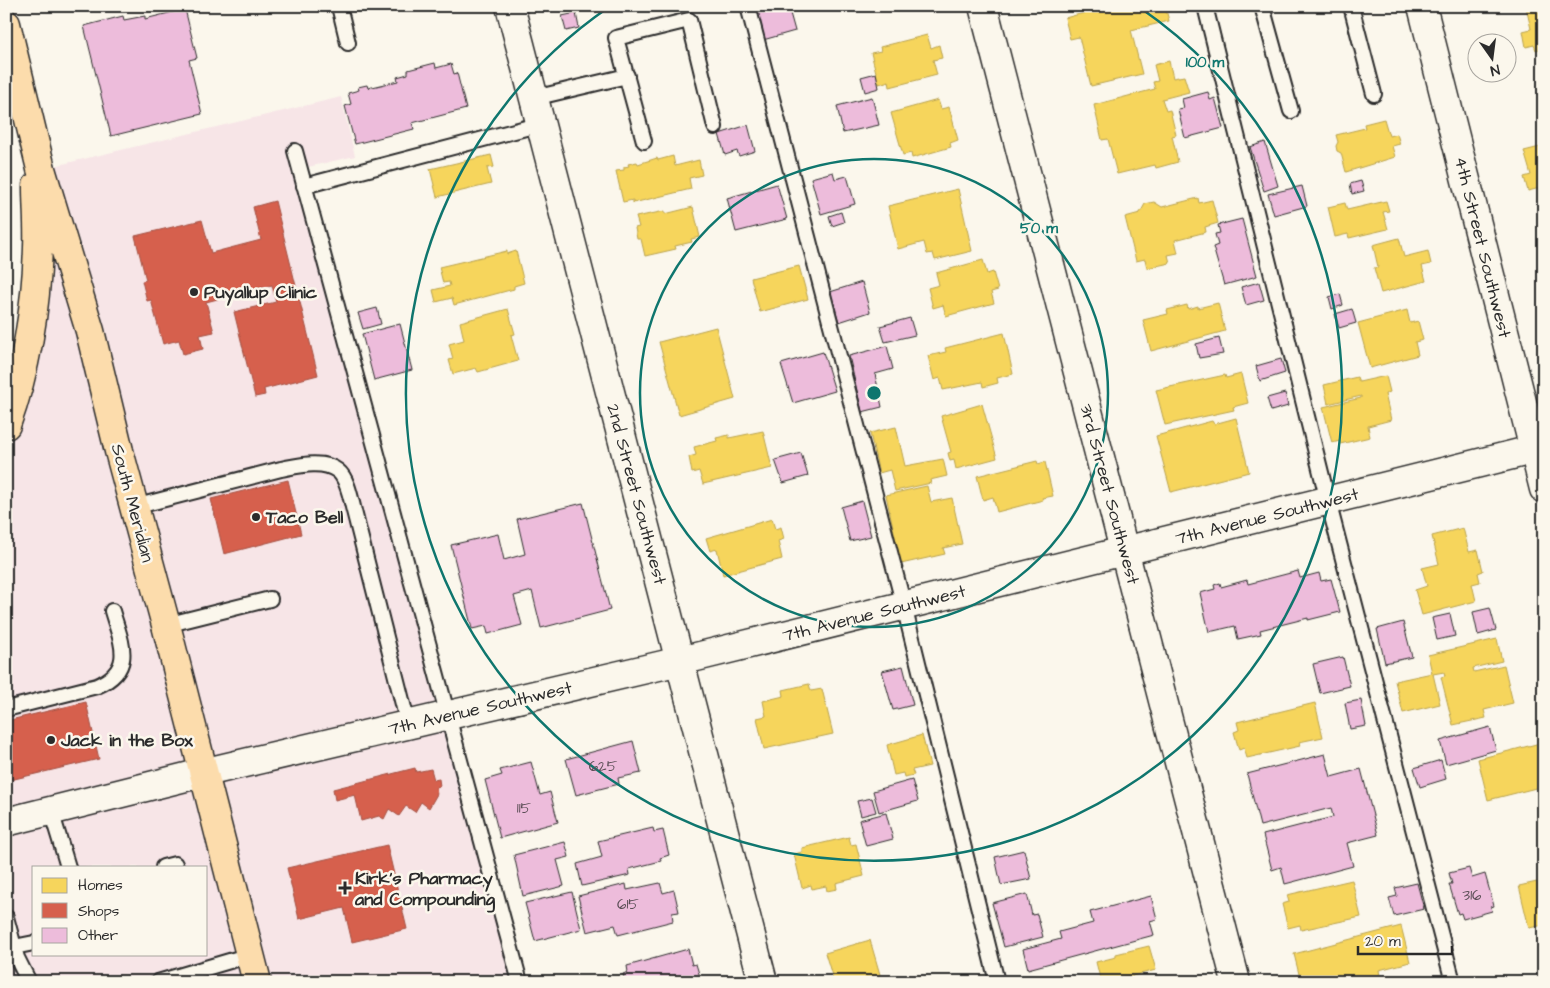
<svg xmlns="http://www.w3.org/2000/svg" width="1550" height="988" font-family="'Architects Daughter',sans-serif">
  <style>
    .built { fill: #f7e5e7; fill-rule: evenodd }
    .homes { fill: #f6d55c; stroke: #b9a24d }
    .shops { fill: #d6604d; stroke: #a35043 }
    .building { fill: #edbcdb; stroke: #2b2b2b }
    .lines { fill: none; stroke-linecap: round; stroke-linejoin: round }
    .service-casing { stroke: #2b2b2b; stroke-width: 18 }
    .minor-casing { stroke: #2b2b2b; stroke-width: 31 }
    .tertiary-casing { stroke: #2b2b2b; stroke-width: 31 }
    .primary-casing { stroke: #2b2b2b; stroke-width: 31 }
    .service { stroke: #fbf7ec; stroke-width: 14 }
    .minor { stroke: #fbf7ec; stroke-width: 28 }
    .tertiary { stroke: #fbf7ec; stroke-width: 28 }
    .primary { stroke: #fcdcac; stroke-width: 28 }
    .ring { fill: none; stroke: #0f766e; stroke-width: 2.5 }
    .poi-dot { fill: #2b2b2b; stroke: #fbf7ec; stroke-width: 2 }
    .labels { text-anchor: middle; stroke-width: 5; stroke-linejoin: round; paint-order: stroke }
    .number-label { font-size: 15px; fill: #5c4f57 }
    .street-label { font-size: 18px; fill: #2b2b2b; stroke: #fbf7ec }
    .poi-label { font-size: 18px; font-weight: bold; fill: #2b2b2b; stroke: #fbf7ec; text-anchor: start }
    .centre { fill: #0f766e; stroke: #fbf7ec; stroke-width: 2.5 }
    .ring-label { font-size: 15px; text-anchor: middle; font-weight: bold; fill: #0f766e; stroke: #fbf7ec; stroke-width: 5; stroke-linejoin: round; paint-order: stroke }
  </style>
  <rect width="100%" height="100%" fill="#fbf7ec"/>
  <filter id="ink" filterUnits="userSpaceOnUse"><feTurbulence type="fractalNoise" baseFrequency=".02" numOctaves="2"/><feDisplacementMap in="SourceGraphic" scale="10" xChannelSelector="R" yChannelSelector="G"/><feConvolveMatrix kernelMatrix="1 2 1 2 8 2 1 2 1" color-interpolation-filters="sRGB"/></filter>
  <g filter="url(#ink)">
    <path class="built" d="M341,97L355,156L295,170L520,982H6V425L42,169ZM34,867H206V954H34Z"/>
    <path class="homes" d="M1110,6H1165L1169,21L1131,30L1142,74L1091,86L1079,37L1070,39L1065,18Z
      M1544,6V48L1536,50L1534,45L1526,47L1523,31L1531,29L1526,7Z
      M927,35L931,48L939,45L942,58L933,60L937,75L890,87L889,81L879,84L871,53L881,51L880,47Z
      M1169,61L1173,78L1184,76L1189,92L1162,99L1166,111L1170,110L1176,135L1172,136L1178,162L1156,168L1155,165L1117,174L1108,139L1102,140L1094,105L1155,89L1153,82L1158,81L1154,65Z
      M938,100L941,109L949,107L958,140L950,143L951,147L912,158L911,153L903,155L891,113Z
      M1384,119L1389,136L1397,134L1400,144L1392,146L1395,157L1346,172L1341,153L1337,151L1336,146L1338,142L1336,135L1365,128L1364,124Z
      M1544,146V187L1528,191L1524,177L1531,175L1524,151Z
      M491,155L494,167L487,168L491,184L437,197L430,169Z
      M673,156L675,166L699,160L702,175L689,178L691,189L633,203V200L623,202L616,171L624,170V167L629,166L628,164L637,162L638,164L657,158L658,160Z
      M958,189L972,251L935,260L933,253L927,254L924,242L898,249L888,206Z
      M1198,198L1199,203L1212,200L1218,223L1205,227L1206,232L1175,240L1178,253L1168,255L1170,263L1147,268L1145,259L1136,261L1125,217L1140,213L1145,204L1154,202L1162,207Z
      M1386,201L1389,211L1383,212L1388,229L1349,238L1348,234L1335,237L1328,207L1345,203L1347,210Z
      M693,207L700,237L691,239L692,242L675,246L676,249L645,256L641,239H637L635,228L639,227L636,217L665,211V214Z
      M1399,238L1404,257L1428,251L1431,264L1422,266L1426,281L1381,293L1374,268L1378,267L1373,245Z
      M507,251V254L516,251L524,283L514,286V289L454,305L452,298L436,302L433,290L450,286L449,282L443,283L439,267Z
      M983,260L987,274L993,272L998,290L991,292L994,303L946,316L943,305L933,308L928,288L939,285L936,273Z
      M799,266L808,299L760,312L751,278Z
      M1218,303L1225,331L1151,351L1143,320L1168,314L1167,310L1187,305L1188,309L1198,306V308Z
      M508,309L515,334L511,335L518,361L478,372L476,368L453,374L449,360L453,359L449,344L464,340L460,322Z
      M1407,310L1410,323L1418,321L1423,340L1415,342L1418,355L1370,368L1358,323Z
      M716,327L735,399L679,415L659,342Z
      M1004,333L1013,374L997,378L998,383L983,387L982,382L943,390L940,378L934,380L928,356L946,352L945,348Z
      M1241,374L1248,403L1233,407L1234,410L1165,425L1156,390L1225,375L1226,378Z
      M1386,376L1390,392L1385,394L1391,420L1368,426L1370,437L1340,444V441L1332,443L1323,407L1361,398V396L1328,404L1324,385L1357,377L1359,382Z
      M982,404L997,458L956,469L954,460L950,461L948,453L951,452L941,416Z
      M1236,418L1249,472L1171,492L1156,436L1212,421L1214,424Z
      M896,427L905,466L943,459L947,476L930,480L931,483L895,491L890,470L879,473L870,433Z
      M763,431L772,468L703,484L699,471L692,473L689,457L696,455L694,447L717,441L716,438L729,435V438Z
      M1037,461L1038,464L1045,462L1053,496L1042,498L1043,500L997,512L993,497L983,500L977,476Z
      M927,486L931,502L952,498L962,544L943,548L945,554L901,564L886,495Z
      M772,519L775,529L781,527L784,539L778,541L782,559L723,575L717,549L710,551L706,538Z
      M1463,528L1469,552L1478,550L1483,571L1478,573L1480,582L1472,584L1476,601L1422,615L1415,590L1427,586L1422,568L1439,564L1432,536Z
      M1497,639L1502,661L1473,668L1474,672L1504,665L1513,703L1484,710L1486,718L1453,725L1441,677L1445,676L1444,672L1433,674L1440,704L1403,713L1395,681L1432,673L1428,655Z
      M809,684L811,691L822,689L833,734L764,749L757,718L766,716L763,701L784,696L783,690Z
      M1315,703L1323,737L1299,742L1300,746L1247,758L1244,748L1239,750L1234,732L1239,730L1237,722Z
      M922,735L930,766L912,770L914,775L904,777L903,773L894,775L887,745Z
      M1544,742V786L1488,800L1478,759Z
      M849,837L851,845L856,844L864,876L836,883L837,889L827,891L826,886L812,889L811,885L802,888L794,854L802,852V848Z
      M1352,880L1361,917L1301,930L1300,925L1288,928L1282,904L1289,902L1287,895Z
      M1537,882L1541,897L1544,896V925L1529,928L1519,886Z
      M1401,926L1410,962L1379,970L1380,976L1356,982H1349L1348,978L1340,980L1341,982H1301L1294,954Z
      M870,940L881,978L869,982H834L825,953Z
      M1149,946L1156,970L1132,976L1133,979L1130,982H1101L1096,962L1116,957V954Z
      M1059,976L1060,982H1036Z"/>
    <path class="shops" d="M275,201L318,375L264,389L265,395L255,397L234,312L276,302L272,285L206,302L214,332L200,335L203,349L183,354L179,340L163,344L151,300L147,301L142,281L146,280L135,236L202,220L211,253L261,240L253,207Z
      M288,480L301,534L224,554L211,499Z
      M86,702L99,759L6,781V721Z
      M415,768L416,772L431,769L434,780L439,779L440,786L436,787L437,794L429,808L421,802L415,812L406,806L399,816L389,809L384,819L379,816L361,821L355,795L335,800L333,789Z
      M387,845L407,929L352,942L344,908L299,919L287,868Z"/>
    <path class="building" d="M761,6H788L795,31L763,40L755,8Z
      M185,9L197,58L189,60L202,114L111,136L84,26L123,16L124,20L145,16V19Z
      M576,13L579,28L566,31L562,16Z
      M435,63L436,68L451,64L454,74L457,73L466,109L412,123L414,129L355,144L345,106L351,104L348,93L359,90L358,87L367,85L368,88L398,81L397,77L408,74V70Z
      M876,73L879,88L865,92L861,77Z
      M1208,92L1210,100L1215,98L1223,128L1185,138L1178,109L1184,108L1182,99Z
      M872,97L879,125L843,133L837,106Z
      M748,125L755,151L739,156L737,151L725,155L719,134Z
      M1265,142L1278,186L1264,191L1250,147Z
      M833,172L835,179L847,176L855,204L821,214L811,178Z
      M1361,181L1364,191L1352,194L1350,184Z
      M777,184L787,219L736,232L727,198Z
      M1302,186L1307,206L1274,215L1268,194Z
      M841,212L844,222L832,226L829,216Z
      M1242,219L1257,276L1224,285L1213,247L1218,245L1215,234L1220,233L1218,225Z
      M862,282L870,312L839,322L830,292Z
      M1259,282L1264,300L1246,305L1241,287Z
      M1340,294L1343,305L1332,309L1329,297Z
      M377,308L381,324L363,329L358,313Z
      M1352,309L1356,323L1339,328L1335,314Z
      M910,318L915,335L885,342L880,326Z
      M400,324L412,370L374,380L362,334Z
      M1219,338L1223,354L1199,358L1196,344Z
      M887,346L893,369L875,374L882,407L862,412L849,356Z
      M823,352L835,391L793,403L781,364Z
      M1281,359L1285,373L1260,381L1256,366Z
      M1285,393L1288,406L1271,411L1267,398Z
      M801,453L808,476L783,483L775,460Z
      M862,501L871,536L850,541L841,507Z
      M583,503L610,610L541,628L532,591L514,596L522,625L488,634L486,626L472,629L451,545L498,534L504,560L525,554L517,519Z
      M1298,571L1300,578L1319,573L1321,581L1331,579L1340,612L1308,620V618L1260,630L1261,634L1238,639L1235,626L1209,632L1200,593L1215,589L1214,585L1220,583L1221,587L1247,580L1248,584Z
      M1490,608L1496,630L1478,635L1473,612Z
      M1450,614L1455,636L1437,640L1432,618Z
      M1403,622L1412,657L1385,663L1377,629Z
      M1343,657L1350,686L1320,693L1313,664Z
      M903,666L913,705L893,710L882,671Z
      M1361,700L1366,726L1350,729L1345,703Z
      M1490,727L1496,750L1446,764L1440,741Z
      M633,741L641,773L618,778L619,784L576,795L566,759Z
      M1325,754L1331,777L1361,769L1378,835L1347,843L1353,866L1285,884L1281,867L1272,870L1263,835L1333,817L1331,808L1260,826L1247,774Z
      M1441,760L1446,779L1420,787L1414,768Z
      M531,762L540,795L550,792L558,822L500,838L485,780L502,775L500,770Z
      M912,780L918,801L879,812L873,791Z
      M872,798L876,812L861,816L857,801Z
      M886,813L893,839L866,846L859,820Z
      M653,828L654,832L663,830L669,855L660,858L661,861L629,869L630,875L582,886L577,864L602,857L598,841Z
      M565,842L569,857L557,860L564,886L523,896L514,855Z
      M1024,850L1031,879L1001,885L995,857Z
      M1469,868L1472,878L1485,874L1494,906L1491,907L1492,911L1463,919L1461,913L1458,914L1449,884H1452L1449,873Z
      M660,883L663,893L674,890L679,912L672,913L673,921L618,935L615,925L587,932L578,896L626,884L627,890Z
      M1417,883L1424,909L1394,916L1389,898L1397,896L1395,888Z
      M572,892L581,929L535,941L525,903Z
      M1027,894L1032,915L1037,914L1043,937L1004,947L992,903Z
      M1151,896L1157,919L1150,921L1154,935L1028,969L1023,949L1061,939L1059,932L1093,923L1090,912Z
      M688,949L692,965L696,964L700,977L695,979L696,982H625L623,974L628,972L627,966Z"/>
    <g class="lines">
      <defs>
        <path id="service" d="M339,6L348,43
          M748,6L904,606L997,982
          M1205,6L1328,501L1453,982
          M1262,6L1291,111
          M1351,6L1374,94
          M534,98L627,76
          M644,141L616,38L689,20L715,127
          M295,151L520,982
          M304,186L541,124
          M134,507L281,469C297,466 323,459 338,471C348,479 351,500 354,511L408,724
          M166,625L270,599
          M6,709L97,686C136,669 121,642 112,611
          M51,811L68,867
          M163,867L175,864L176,867
          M6,917L17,958L29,982
          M14,947L34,943
          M158,982L250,955"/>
        <path id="minor" d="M510,6L763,982
          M983,6L1236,982
          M1422,6L1544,489"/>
        <path id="tertiary" d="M6,822L202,773L680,661L1544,447"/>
        <path id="primary" d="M6,24L41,169L90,331L119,451L166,625L257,982
          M6,425C27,367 36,308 38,248C39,227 37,207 37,186"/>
      </defs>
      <use href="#service" class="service-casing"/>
      <use href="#minor" class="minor-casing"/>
      <use href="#tertiary" class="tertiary-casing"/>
      <use href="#primary" class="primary-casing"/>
      <use href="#service" class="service"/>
      <use href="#minor" class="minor"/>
      <use href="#tertiary" class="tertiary"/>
      <use href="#primary" class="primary"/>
    </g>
  </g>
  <g class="ring">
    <circle cx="874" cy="393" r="234"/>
    <path d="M1139 7A468 468 0 1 1 609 7"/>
  </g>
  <g class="poi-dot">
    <circle cx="194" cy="292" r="5"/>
    <circle cx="256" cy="517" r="5"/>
    <circle cx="51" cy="740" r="5"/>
    <path d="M342.5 880.5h5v5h5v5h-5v5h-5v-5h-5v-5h5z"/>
  </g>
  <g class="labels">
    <g class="number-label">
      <text x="603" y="771">625</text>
      <text x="524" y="813">115</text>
      <text x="1472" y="900">316</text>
      <text x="628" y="909">615</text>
    </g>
    <g class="street-label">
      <text transform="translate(1483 247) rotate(76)" y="6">4th Street Southwest</text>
      <text transform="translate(637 494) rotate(75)" y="6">2nd Street Southwest</text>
      <text transform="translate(1110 494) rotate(75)" y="6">3rd Street Southwest</text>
      <text transform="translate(133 503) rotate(75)" y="6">South Meridian</text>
      <text transform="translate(1267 516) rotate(-14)" y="6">7th Avenue Southwest</text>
      <text transform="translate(874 613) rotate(-14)" y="6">7th Avenue Southwest</text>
      <text transform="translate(480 708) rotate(-13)" y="6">7th Avenue Southwest</text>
    </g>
    <g class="poi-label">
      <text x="204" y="298">Puyallup Clinic</text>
      <text x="266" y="523">Taco Bell</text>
      <text x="61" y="746">Jack in the Box</text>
      <text x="355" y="884">Kirk's Pharmacy<tspan x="355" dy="21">and Compounding</tspan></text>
    </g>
  </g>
  <circle cx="874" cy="393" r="8" class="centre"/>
  <g class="ring-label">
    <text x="1205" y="67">100 m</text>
    <text x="1039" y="233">50 m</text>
  </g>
  <rect width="1550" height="988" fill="none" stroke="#fbf7ec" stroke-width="25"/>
  <rect x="12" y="12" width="1525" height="963" fill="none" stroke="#2b2b2b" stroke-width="2" filter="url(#ink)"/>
  <rect x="32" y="866" width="175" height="90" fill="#fbf7ec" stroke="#a8a59f"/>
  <rect x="42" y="878" width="25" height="15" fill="#f6d55c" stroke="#a8a59f"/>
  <text x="78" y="890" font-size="15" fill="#2b2b2b">Homes</text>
  <rect x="42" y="903" width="25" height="15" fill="#d6604d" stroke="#a8a59f"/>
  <text x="78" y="916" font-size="15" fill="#2b2b2b">Shops</text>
  <rect x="42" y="928" width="25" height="15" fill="#edbcdb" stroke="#a8a59f"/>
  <text x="78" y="940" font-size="15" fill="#2b2b2b">Other</text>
  <g transform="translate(1492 58) rotate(166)"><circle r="24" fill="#fbf7ec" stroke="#a8a59f"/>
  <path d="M0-4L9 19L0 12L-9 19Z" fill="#2b2b2b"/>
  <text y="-8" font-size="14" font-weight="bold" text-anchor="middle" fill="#2b2b2b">N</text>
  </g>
  <path d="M1358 946v8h94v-8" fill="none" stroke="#2b2b2b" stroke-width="2.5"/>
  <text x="1365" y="946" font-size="15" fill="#2b2b2b" stroke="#fbf7ec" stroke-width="4" paint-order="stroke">20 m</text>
</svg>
